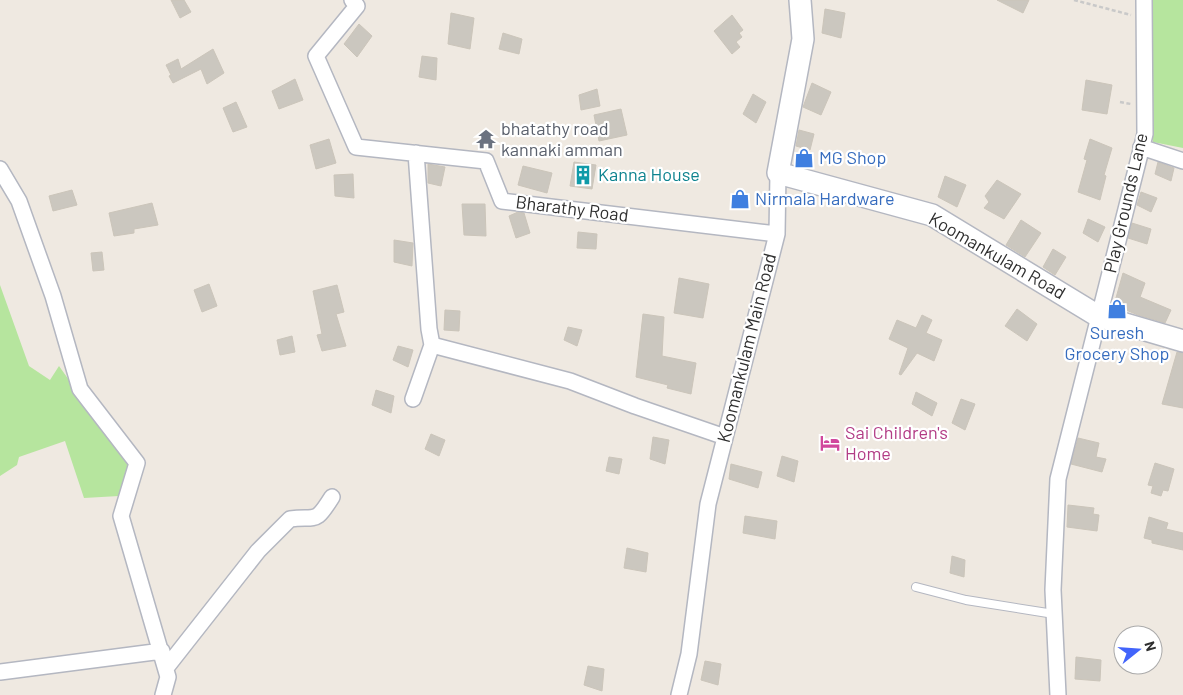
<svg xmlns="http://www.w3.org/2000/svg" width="1183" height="695" font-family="Barlow,sans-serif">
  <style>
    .green { fill: #b6e59e }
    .building { fill: #cbc7bf; stroke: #cbc5ba }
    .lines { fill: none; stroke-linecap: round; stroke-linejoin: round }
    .lane-casing { stroke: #b4b7c1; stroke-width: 10 }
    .street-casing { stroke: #b4b7c1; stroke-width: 18 }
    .secondary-casing { stroke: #b4b7c1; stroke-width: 24 }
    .path { stroke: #c9c9c9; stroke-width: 2.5; stroke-dasharray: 4 2.5; stroke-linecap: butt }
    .lane { stroke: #fff; stroke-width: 8 }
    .street { stroke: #fff; stroke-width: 15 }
    .secondary { stroke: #fff; stroke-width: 21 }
    .labels { text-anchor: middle; stroke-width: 4.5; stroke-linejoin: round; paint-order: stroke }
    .worship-label { font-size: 18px; fill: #5b616d; stroke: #fff; text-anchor: start }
    .shop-label { font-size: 18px; fill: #366cbe; stroke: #fff; text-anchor: start }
    .culture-label { font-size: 18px; fill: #0d838f; stroke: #fff; text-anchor: start }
    .street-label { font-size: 18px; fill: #2e2e2e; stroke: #fff }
    .hotel-label { font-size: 18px; fill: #b23c85; stroke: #fff; text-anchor: start }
  </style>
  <rect width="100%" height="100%" fill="#efe9e1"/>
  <path class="green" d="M1150,0H1183V148L1153,142Z
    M0,285L29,366L50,380L59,366L129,464L119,496L84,498L65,441L19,457L17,465L0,476Z"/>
  <path class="building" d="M171,0H184L191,12L180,18Z
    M997,0H1029L1023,13Z
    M825,9L845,13L841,38L822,33Z
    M451,13L474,18L470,49L448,44Z
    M732,15L743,30L739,33L742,37L736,42L740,47L732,54L714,31Z
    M359,24L372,36L357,57L344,44Z
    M503,33L522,39L519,54L499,49Z
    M213,49L224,73L207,84L201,69L173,83L169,76L171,75L166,65L178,59L181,69Z
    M422,56L437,58L436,80L419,77Z
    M295,79L303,100L279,109L272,91Z
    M1086,80L1112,85L1107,114L1082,110Z
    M812,83L831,92L821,115L803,107Z
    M597,89L600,106L581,110L579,95Z
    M753,94L766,102L756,123L743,114Z
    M236,102L247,127L233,132L223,108Z
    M621,109L627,135L599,141L594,115Z
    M799,130L814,134L810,150L796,146Z
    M329,139L336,163L316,169L310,145Z
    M1090,139L1112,148L1104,175L1106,176L1100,200L1078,192L1087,160L1084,159Z
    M574,162L596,165L592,189L570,186Z
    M1158,162L1174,168L1171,181L1155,174Z
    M428,164L445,167L441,186L428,183Z
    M523,166L552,173L547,193L518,185Z
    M353,174L354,198L335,196L334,175Z
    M945,176L966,185L957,207L938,197Z
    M997,180L1021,194L1004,219L984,208L989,202L985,196Z
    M72,190L77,205L53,211L49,196Z
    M1141,192L1157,198L1151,212L1137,205Z
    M152,203L158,225L134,229V233L114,236L109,213Z
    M462,204H485L486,236L464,235Z
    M518,212L524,213L530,233L516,238L509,216Z
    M1088,219L1105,227L1098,242L1083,233Z
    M1021,220L1041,233L1025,257L1006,245Z
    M1132,223L1151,229L1147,244L1128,238Z
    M578,232L597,234L596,249L577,248Z
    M394,240L413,243L412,266L394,262Z
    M1053,249L1066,257L1055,275L1043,267Z
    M102,252L104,270L93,271L91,253Z
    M1123,273L1145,283L1140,297L1171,310L1165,323L1138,315L1114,305Z
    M679,278L709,284L703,318L674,313Z
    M209,284L217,306L202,312L194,290Z
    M337,285L344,312L336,314L346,346L322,351L317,335L322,334L313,291Z
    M1017,309L1037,324L1027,341L1005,326Z
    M445,310L460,311L459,331L444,330Z
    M643,314L664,317L662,356L696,363L691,394L667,388L668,385L636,377Z
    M922,315L932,320L926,333L942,340L934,361L917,353L901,375L899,374L908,348L889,339L897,320L916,328Z
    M568,327L582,330L577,346L564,340Z
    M292,336L295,352L280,355L277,340Z
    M398,346L413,350L408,367L393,360Z
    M1177,352L1183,353V408L1162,404Z
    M376,390L394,396L391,413L372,405Z
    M916,392L937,403L932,416L912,404Z
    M961,399L975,404L965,430L952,423Z
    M431,434L445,440L439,456L425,449Z
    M653,437L669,440L665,464L650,459Z
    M1078,438L1099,443L1096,457L1106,459L1102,472L1071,464Z
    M782,456L798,461L794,482L777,476Z
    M609,457L622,459L619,474L606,471Z
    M1155,463L1174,469L1168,491L1163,490L1161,496L1151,493L1153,486L1148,485Z
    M731,464L762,472L758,488L729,479Z
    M1068,505L1094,508L1093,514L1099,515L1097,531L1067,527Z
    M745,516L777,521L775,539L743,533Z
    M1149,517L1168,523L1166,529L1183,533V550L1152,543V540L1144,538Z
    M627,548L648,553L646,572L624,568Z
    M952,556L965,560L964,577L950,573Z
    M1076,657L1101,660L1100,681L1075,679Z
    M705,661L721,664L718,685L701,680Z
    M588,666L604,669L602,691L584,685Z"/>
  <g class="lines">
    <defs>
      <path id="lane" d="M916,587L966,600L1054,614"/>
      <path id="street" d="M352,0L357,6L316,56L356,147L486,161L502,201L777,234
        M1141,147L1183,161
        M0,169L19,201L53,296L80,389L137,463L121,516L168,677L163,695
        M432,345L570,381L635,406L725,437
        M413,399L432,345L429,329L416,153
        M166,668L258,551L290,519C318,516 315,524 332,497
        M0,672L162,651
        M679,695L689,654L708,504L777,234L778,173
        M1058,695L1053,590L1058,479L1145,134L1144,0"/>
      <path id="secondary" d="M800,0L803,39L778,173L932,215L1098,316L1183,341"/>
    </defs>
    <use href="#lane" class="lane-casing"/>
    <use href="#street" class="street-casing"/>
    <use href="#secondary" class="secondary-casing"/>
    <path class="path" d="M1074,0L1131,15
      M1120,102L1131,104"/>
    <use href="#lane" class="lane"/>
    <use href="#street" class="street"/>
    <use href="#secondary" class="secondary"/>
  </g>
  <defs>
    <symbol id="temple-bare" viewBox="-9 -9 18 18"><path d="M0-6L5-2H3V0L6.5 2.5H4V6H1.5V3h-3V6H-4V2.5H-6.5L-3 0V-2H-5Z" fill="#6b7280" stroke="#fff" stroke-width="2.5" paint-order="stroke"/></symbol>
    <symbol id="shop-bare" viewBox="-9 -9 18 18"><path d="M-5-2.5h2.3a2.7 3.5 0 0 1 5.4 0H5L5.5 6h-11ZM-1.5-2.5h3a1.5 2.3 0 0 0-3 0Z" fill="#3f7fe0" stroke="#fff" stroke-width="2.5" paint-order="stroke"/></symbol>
    <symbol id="building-bare" viewBox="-9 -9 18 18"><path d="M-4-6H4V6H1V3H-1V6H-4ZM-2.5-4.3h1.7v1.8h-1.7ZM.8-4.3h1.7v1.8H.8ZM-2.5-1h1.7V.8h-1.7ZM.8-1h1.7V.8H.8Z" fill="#0f9aa8" stroke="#fff" stroke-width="2.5" paint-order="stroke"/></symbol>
    <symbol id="hotel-bare" viewBox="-9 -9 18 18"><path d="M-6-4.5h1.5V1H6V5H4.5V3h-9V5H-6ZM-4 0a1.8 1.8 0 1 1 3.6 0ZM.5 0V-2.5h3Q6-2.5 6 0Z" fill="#d1479c" stroke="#fff" stroke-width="2.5" paint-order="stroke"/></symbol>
  </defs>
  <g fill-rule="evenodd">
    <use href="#temple-bare" x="472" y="125" width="28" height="28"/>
    <use href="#shop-bare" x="790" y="144" width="28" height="28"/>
    <use href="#building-bare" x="569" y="161" width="28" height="28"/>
    <use href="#shop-bare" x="726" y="185" width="28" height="28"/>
    <use href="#shop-bare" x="1103" y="295" width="28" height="28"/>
    <use href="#hotel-bare" x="816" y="429" width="28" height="28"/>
  </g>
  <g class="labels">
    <g class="worship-label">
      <text x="501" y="135">bhatathy road<tspan x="501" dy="21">kannaki amman</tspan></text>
    </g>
    <g class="shop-label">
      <text x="819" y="164">MG Shop</text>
      <text x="755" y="205">Nirmala Hardware</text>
      <text x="1117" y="339" text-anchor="middle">Suresh<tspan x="1117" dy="21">Grocery Shop</tspan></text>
    </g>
    <g class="culture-label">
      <text x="598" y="181">Kanna House</text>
    </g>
    <g class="street-label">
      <text transform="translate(1126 203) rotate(-77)" y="6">Play Grounds Lane</text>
      <text transform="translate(572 209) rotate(7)" y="6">Bharathy Road</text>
      <text transform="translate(997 256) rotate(30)" y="6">Koomankulam Road</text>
      <text transform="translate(747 348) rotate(-76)" y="6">Koomankulam Main Road</text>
    </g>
    <g class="hotel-label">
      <text x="845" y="439">Sai Children's<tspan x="845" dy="21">Home</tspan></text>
    </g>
  </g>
  <g transform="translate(1138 650) rotate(73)"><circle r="24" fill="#ffffff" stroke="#ababab"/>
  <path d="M0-4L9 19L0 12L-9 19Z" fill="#4264fb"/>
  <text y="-8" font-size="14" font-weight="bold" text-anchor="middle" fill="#2e2e2e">N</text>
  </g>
</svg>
